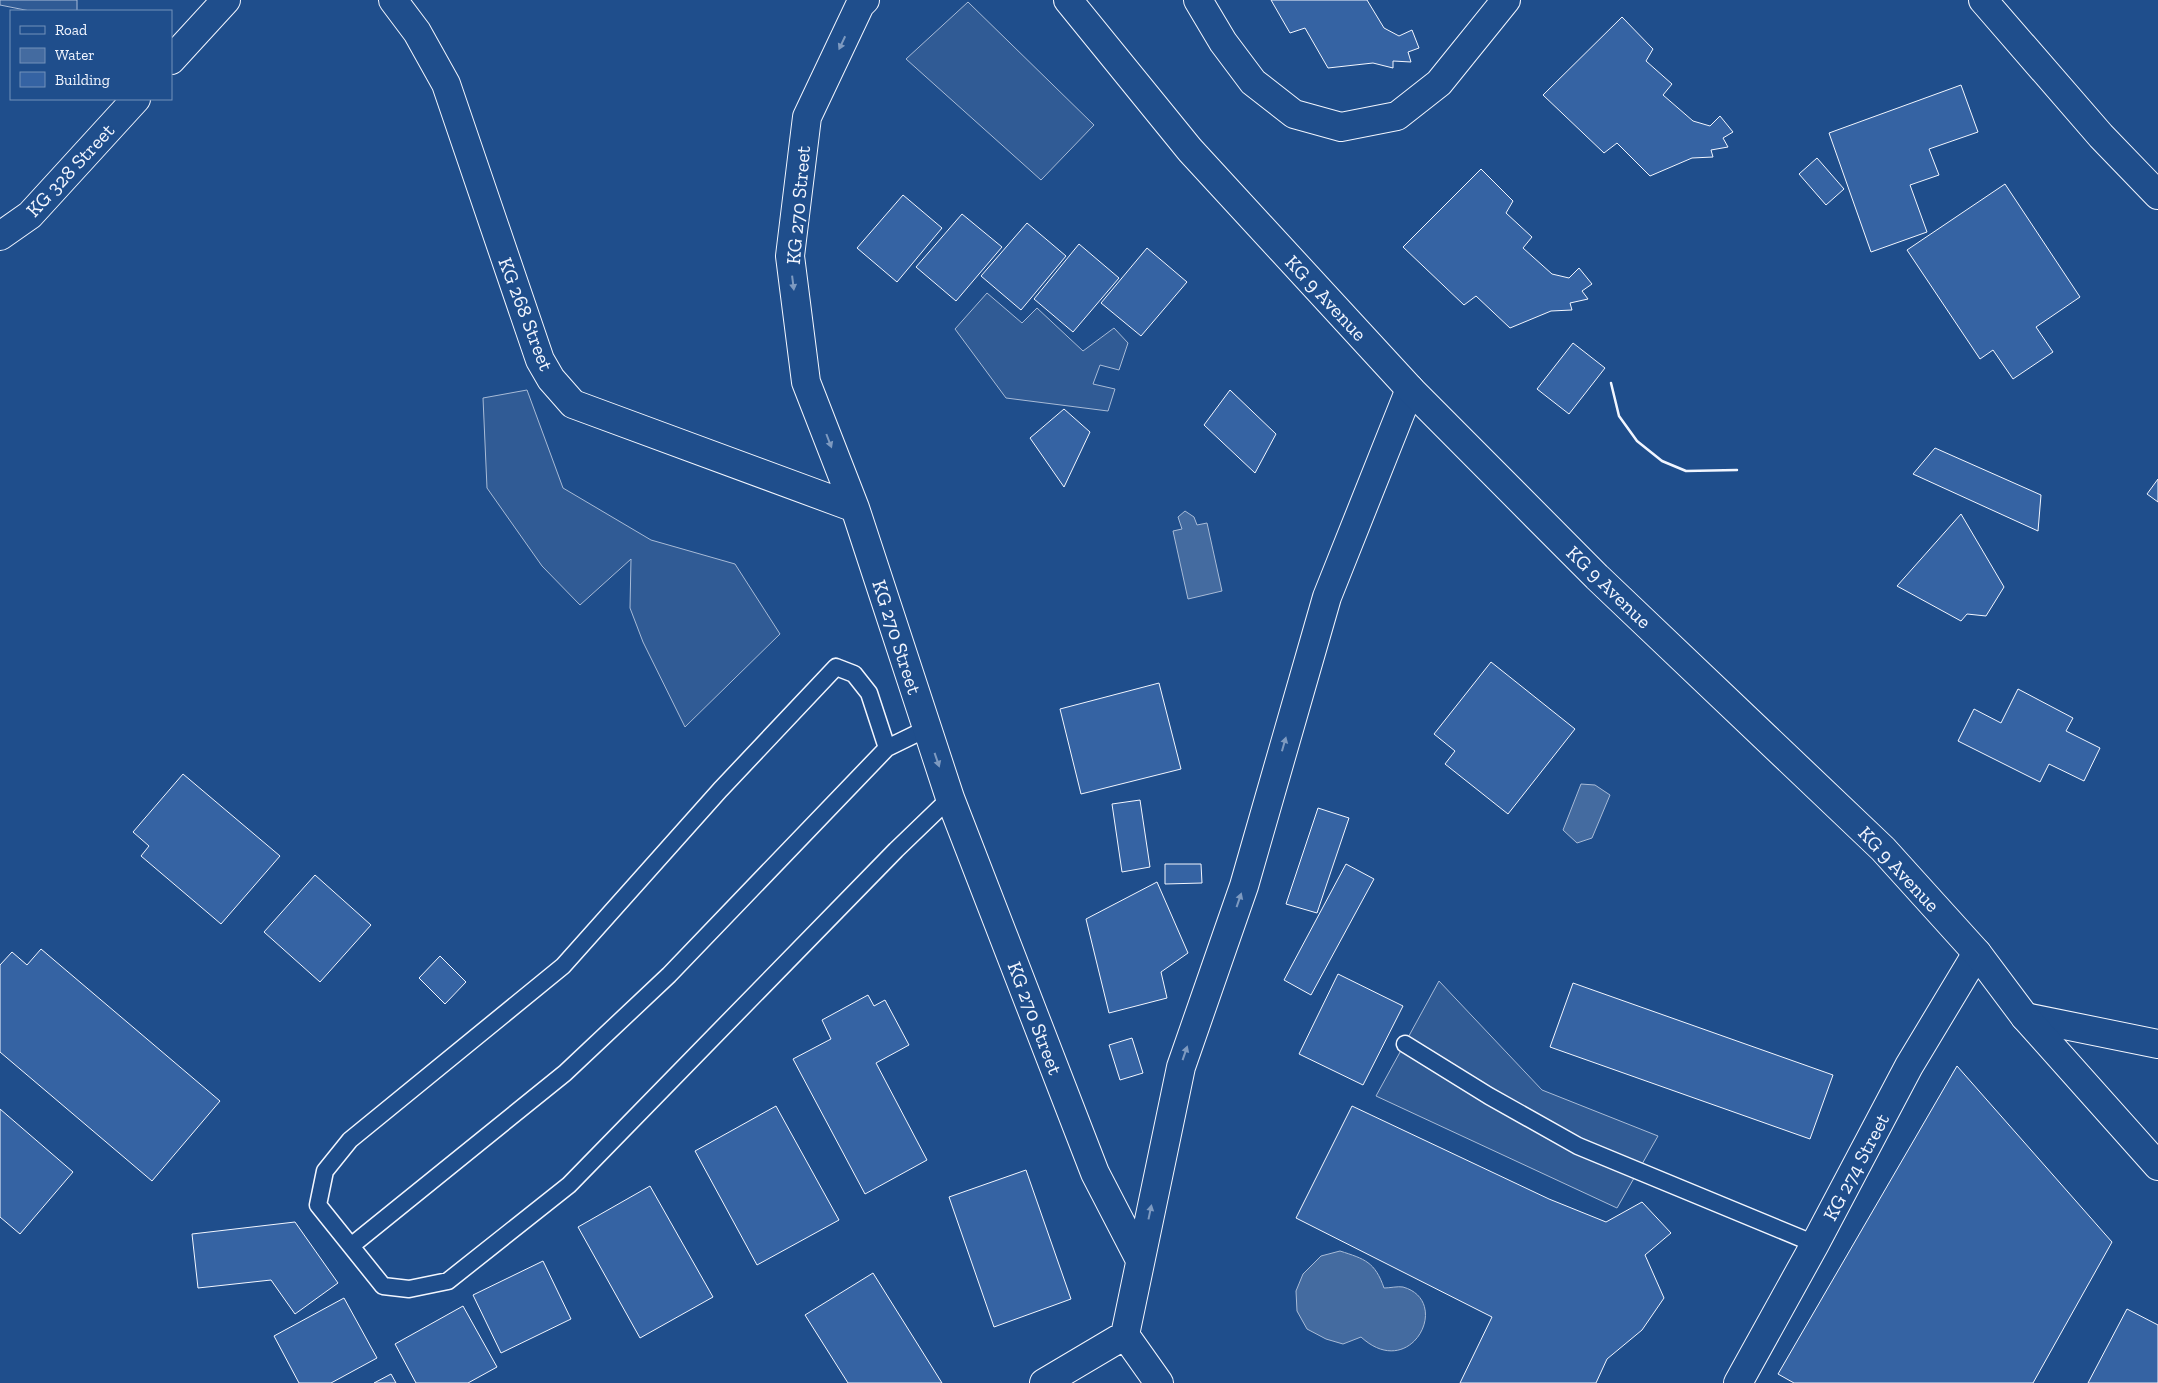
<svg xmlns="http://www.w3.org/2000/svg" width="2158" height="1383" font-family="'Zilla Slab',serif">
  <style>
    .built { fill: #305b95; stroke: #a8bbd7 }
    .water { fill: #446ba0; stroke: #a8bbd7 }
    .building { fill: #3563a3; stroke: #f2f6ff }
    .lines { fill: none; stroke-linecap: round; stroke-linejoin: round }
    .service-casing { stroke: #f2f6ff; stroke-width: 19 }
    .minor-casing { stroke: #f2f6ff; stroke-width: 30 }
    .secondary-casing { stroke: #f2f6ff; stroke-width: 30 }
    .service { stroke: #1f4e8c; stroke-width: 16 }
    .minor { stroke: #1f4e8c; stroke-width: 28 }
    .secondary { stroke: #1f4e8c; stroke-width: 28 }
    .wall { stroke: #f2f6ff; stroke-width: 2.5 }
    .oneway { fill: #7e9ac0 }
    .labels { text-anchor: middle; stroke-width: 4; stroke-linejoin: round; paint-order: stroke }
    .street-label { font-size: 20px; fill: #f2f6ff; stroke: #1f4e8c }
  </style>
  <rect width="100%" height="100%" fill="#1f4e8c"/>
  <path class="built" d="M0,0H77V11H30L0,5Z
    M968,2L1094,125L1041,180L906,59Z
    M987,293L1022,323L1037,308L1083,351L1114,328L1128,343L1119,370L1100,365L1093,384L1115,389L1108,411L1006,398L955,329Z
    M527,390L563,488L651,540L735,564L780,634L685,727L643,642L630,608L631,559L580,605L542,566L487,488L483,398Z
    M1439,981L1542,1090L1658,1136L1617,1208L1376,1096Z"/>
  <path class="water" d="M1185,511L1194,517L1197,525L1207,523L1222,591L1188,599L1173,531L1182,529L1178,517Z
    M1581,784L1595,785L1610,795L1592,838L1577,843L1563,830Z
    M1340,1251C1365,1259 1375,1262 1384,1288C1390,1288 1398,1286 1403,1287C1453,1301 1411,1383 1361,1337L1343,1344L1326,1339L1307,1329L1297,1311L1296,1291L1303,1274L1321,1256Z"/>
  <path class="building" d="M1271,0H1367L1384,28L1399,36L1412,30L1419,48L1408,52L1411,62L1393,61V68L1373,63L1328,68L1305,28L1290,33Z
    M1622,17L1653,49L1646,61L1672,84L1663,95L1693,121L1710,126L1720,116L1733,132L1723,138L1728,147L1711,150L1713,157L1692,158L1650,176L1617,143L1604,153L1543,95Z
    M1961,85L1978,132L1929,149L1939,175L1910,185L1927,232L1871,252L1829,133Z
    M1817,158L1844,189L1826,205L1799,174Z
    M1481,169L1513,201L1506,213L1532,237L1523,248L1552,274L1569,278L1579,268L1592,284L1582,291L1588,299L1570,303L1572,310L1551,311L1510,328L1476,296L1464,305L1403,247Z
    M2005,184L2080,297L2036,327L2053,352L2013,379L1993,350L1980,359L1907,250Z
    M903,195L942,228L897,282L857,248Z
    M962,214L1002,247L956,301L916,267Z
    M1027,223L1066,256L1021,310L981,276Z
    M1079,244L1119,278L1073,332L1034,299Z
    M1147,248L1187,282L1141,336L1101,303Z
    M1573,343L1605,368L1569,414L1537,389Z
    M1230,390L1276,434L1255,473L1204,425Z
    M1064,409L1090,432L1064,487L1030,438Z
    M1935,448L2041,495L2038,531L1913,474Z
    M2158,479V502L2147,494Z
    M1961,514L2004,587L1986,616L1967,614L1961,621L1897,586Z
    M1491,662L1575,729L1508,814L1445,764L1455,751L1434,734Z
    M1159,683L1181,769L1081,794L1060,709Z
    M2018,689L2073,718L2066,731L2100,748L2084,781L2049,764L2040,782L1958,741L1974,709L2001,723Z
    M183,774L280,856L221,924L141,856L149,846L133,832Z
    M1140,800L1150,867L1122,872L1112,804Z
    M1318,808L1349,818L1317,913L1286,904Z
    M1165,864H1201L1202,883L1165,884Z
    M1346,864L1374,879L1311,995L1284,980Z
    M315,875L371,925L320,982L264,932Z
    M1157,882L1188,953L1161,972L1167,998L1109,1013L1086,919Z
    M41,949L220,1101L152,1181L0,1052V965L12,952L27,965Z
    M440,956L466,982L445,1004L419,978Z
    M1338,974L1403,1006L1363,1085L1299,1054Z
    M1573,983L1833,1075L1810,1139L1550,1047Z
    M868,995L874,1006L885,1000L909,1045L876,1063L927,1160L865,1194L793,1059L831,1039L822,1020Z
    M1132,1038L1143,1073L1120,1080L1109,1045Z
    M1957,1066L2112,1242L2033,1383H1794L1778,1374Z
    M776,1106L839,1220L757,1265L695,1151Z
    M1352,1106L1549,1199L1606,1222L1642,1202L1671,1233L1645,1255L1664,1298L1642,1330L1607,1359L1596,1383H1460L1492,1317L1296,1218Z
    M0,1109L73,1172L20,1234L0,1217Z
    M1026,1170L1071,1299L994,1327L949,1197Z
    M650,1186L713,1297L640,1338L578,1227Z
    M295,1222L338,1283L295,1314L271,1280L198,1288L192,1234Z
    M543,1261L571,1319L501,1353L473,1295Z
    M873,1273L942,1383H848L805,1315Z
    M344,1298L377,1358L331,1383H299L274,1336Z
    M463,1306L497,1367L468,1383H416L395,1344Z
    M2127,1309L2158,1325V1383H2088Z
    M391,1374L396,1383H374Z"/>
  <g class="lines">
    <defs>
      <path id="service" d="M926,729L887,748L869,693L854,674L836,667L720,790L563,966L350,1140L325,1171L318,1205L383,1286L409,1289L448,1281L569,1185L896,850L950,798
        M1405,1044L1489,1096L1578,1146L1815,1244
        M351,1246L565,1073L669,975L887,748"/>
      <path id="minor" d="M393,0L417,32L446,84L540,360L551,379L573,404L855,508
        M865,0L860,5L807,117L790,256L806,382L855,508L950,798L1095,1173L1140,1260
        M1198,0L1223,42L1253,82L1294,114L1341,127L1397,116L1439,83L1506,0
        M1983,0L2101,136L2158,195
        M171,60L226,0
        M0,236L30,215L136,99
        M2025,1017L2158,1044
        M1125,1335L1159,1383
        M1044,1383L1125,1335L1181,1067L1244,886L1327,597L1410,389
        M1738,1383L1815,1244L1909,1066L1977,953"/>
      <path id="secondary" d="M1068,0L1190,150L1410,389L1597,577L1883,849L1977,953L2025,1017L2158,1166"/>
    </defs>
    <use href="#service" class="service-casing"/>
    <use href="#minor" class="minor-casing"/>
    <use href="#secondary" class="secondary-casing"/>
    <use href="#service" class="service"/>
    <use href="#minor" class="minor"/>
    <use href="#secondary" class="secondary"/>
    <path class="wall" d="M1611,383L1619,416L1637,441L1662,461L1686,471L1737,470"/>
  </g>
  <defs><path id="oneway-solid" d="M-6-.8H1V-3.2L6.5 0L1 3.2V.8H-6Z" transform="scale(1.25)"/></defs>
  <g class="oneway">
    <use href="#oneway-solid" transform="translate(842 43) rotate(115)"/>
    <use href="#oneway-solid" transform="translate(793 283) rotate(83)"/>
    <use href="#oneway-solid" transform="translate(829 441) rotate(69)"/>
    <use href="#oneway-solid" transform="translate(1284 744) rotate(-74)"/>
    <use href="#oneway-solid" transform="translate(937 760) rotate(71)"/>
    <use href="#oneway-solid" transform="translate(1239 900) rotate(-71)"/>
    <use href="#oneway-solid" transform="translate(1185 1053) rotate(-71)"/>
    <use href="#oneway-solid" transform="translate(1150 1212) rotate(-78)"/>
  </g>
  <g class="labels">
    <g class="street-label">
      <text transform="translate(70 170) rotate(-47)" y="7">KG 328 Street</text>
      <text transform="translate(798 205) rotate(-85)" y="7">KG 270 Street</text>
      <text transform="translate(1326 298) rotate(47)" y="7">KG 9 Avenue</text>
      <text transform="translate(526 314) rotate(69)" y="7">KG 268 Street</text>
      <text transform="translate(1609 587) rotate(44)" y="7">KG 9 Avenue</text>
      <text transform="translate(897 637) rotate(72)" y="7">KG 270 Street</text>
      <text transform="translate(1899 869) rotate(47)" y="7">KG 9 Avenue</text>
      <text transform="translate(1035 1018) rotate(69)" y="7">KG 270 Street</text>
      <text transform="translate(1856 1167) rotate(-62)" y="7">KG 274 Street</text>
    </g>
  </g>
  <rect x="10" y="10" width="162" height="90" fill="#1f4e8c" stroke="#7391ba"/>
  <rect x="20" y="26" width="25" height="8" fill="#1f4e8c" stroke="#7391ba"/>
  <text x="55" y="35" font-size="15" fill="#f2f6ff">Road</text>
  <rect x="20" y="48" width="25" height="15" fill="#446ba0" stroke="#7391ba"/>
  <text x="55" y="60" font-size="15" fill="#f2f6ff">Water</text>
  <rect x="20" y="72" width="25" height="15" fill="#3563a3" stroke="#7391ba"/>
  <text x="55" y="85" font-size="15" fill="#f2f6ff">Building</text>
</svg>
